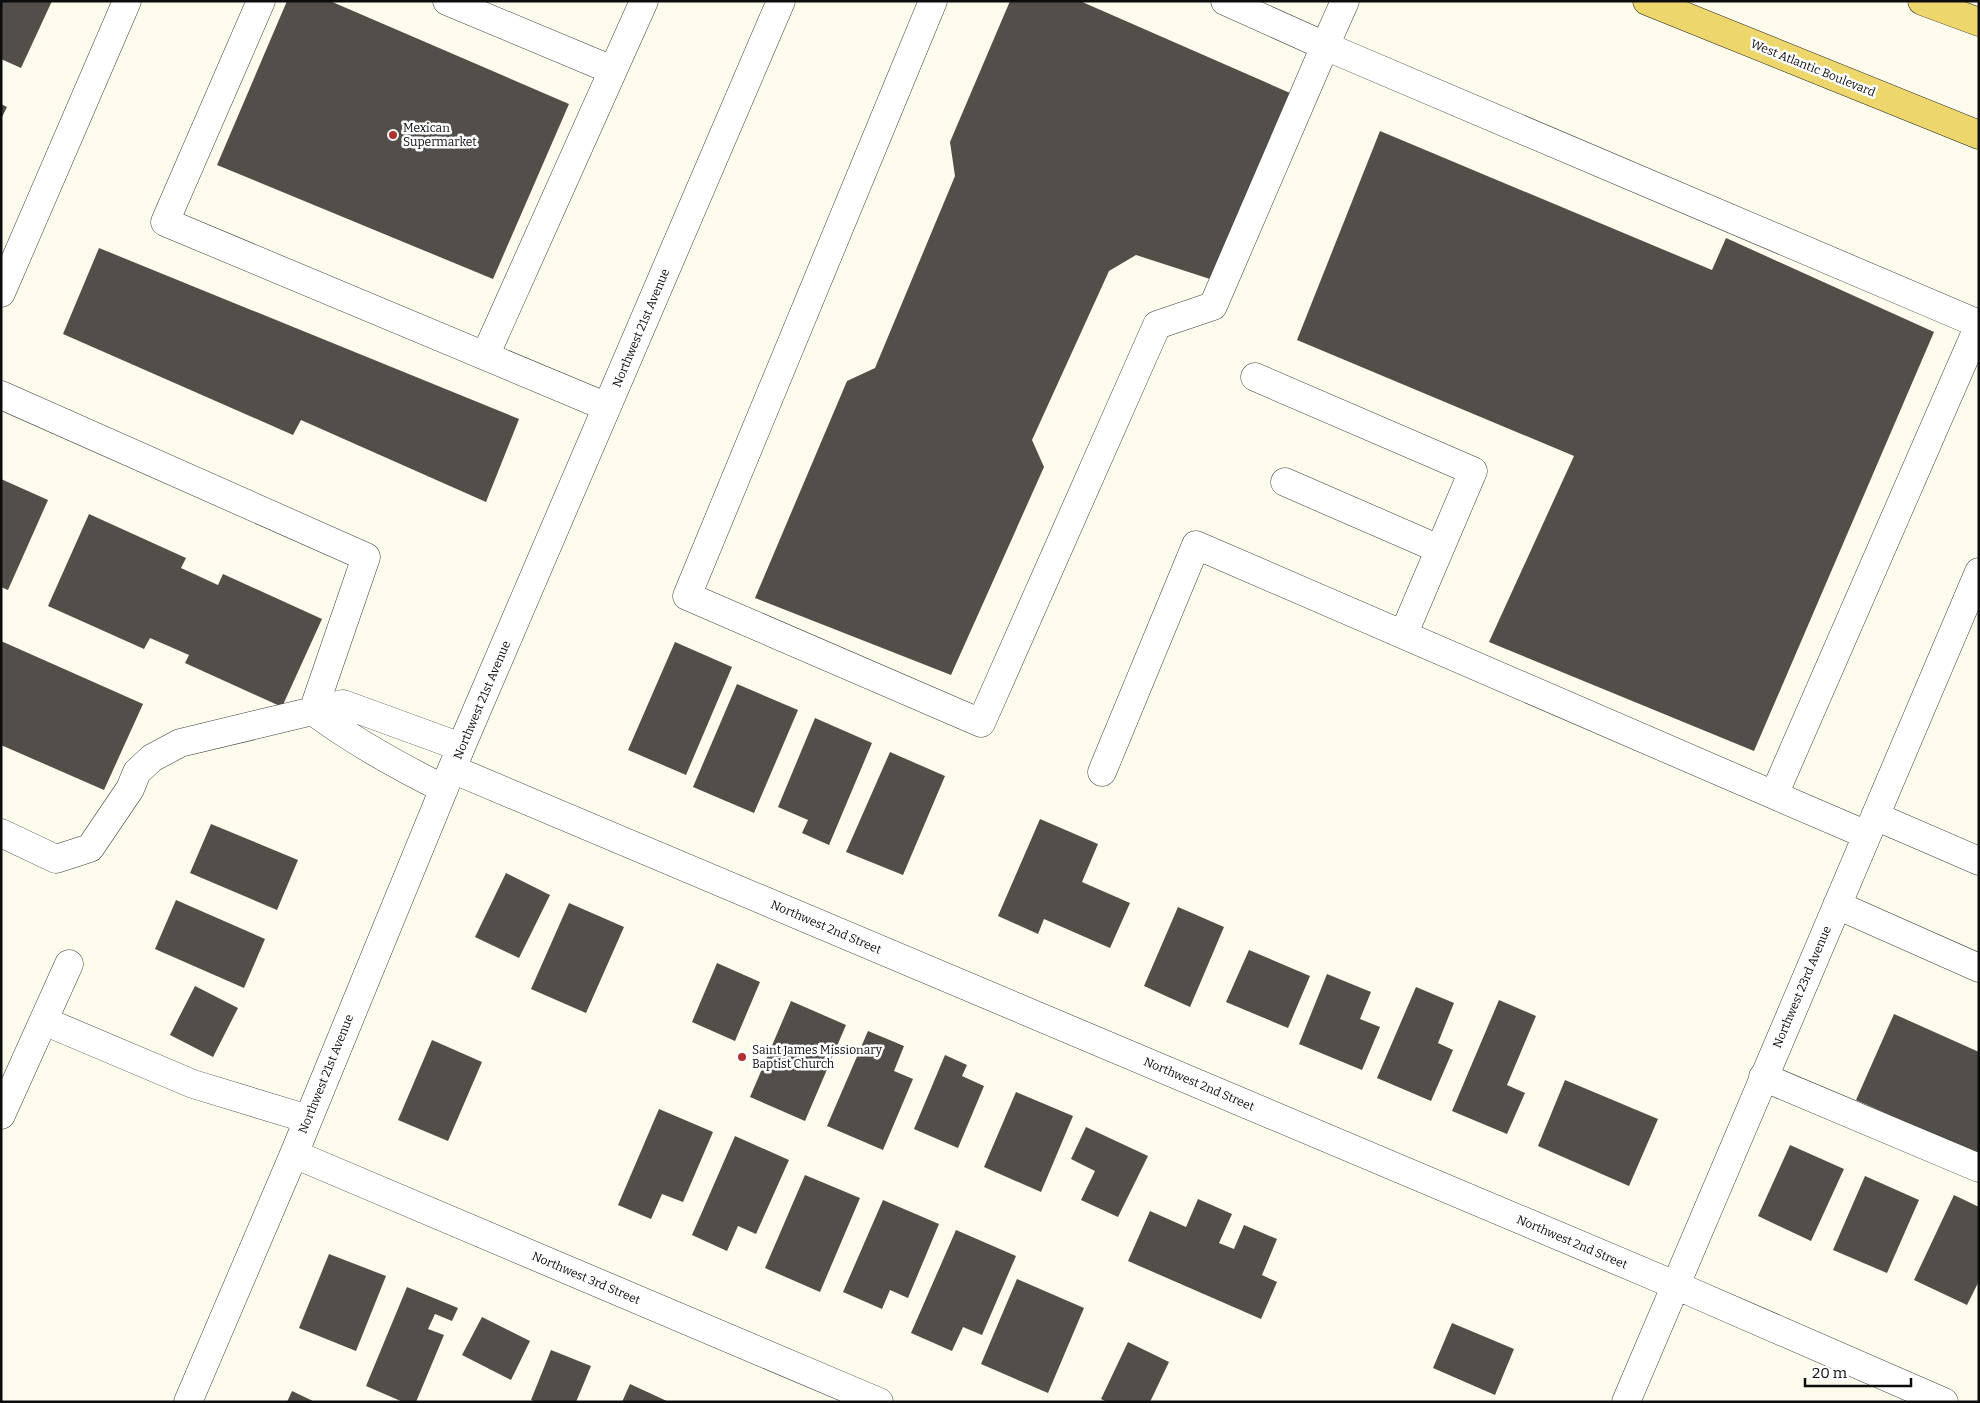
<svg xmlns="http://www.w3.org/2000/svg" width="1980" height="1403" font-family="Bitter,serif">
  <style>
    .building { fill: #534e49 }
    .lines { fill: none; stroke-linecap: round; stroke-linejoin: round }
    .minor-casing { stroke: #3f3f3f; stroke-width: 29 }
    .major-casing { stroke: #1d1d1d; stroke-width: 29 }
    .minor { stroke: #fff; stroke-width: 28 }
    .major { stroke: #edd66c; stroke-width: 28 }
    .poi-dot { fill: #b03130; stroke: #fff; stroke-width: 2 }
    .labels { text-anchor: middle; stroke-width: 5; stroke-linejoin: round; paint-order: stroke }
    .street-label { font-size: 12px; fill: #0c0c0c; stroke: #fff }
    .poi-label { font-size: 12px; fill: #0c0c0c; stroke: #fff; text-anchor: start }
  </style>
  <rect width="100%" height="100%" fill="#fdfbec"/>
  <path class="building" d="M1,1H52L21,68L1,59Z
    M287,1H330L569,104L493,279L217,165Z
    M1010,1H1080L1290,93L1210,279L1136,255L1109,271L1032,440L1044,467L951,675L755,598L847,381L875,368L955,176L950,142Z
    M1,104L7,107L1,119Z
    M1380,131L1712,270L1726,238L1934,332L1754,751L1489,642L1574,456L1297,340Z
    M99,248L519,419L486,502L301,420L293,435L63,334Z
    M1,479L48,500L8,590L1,587Z
    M89,514L186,558L181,568L218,585L223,574L322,619L282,707L185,663L189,655L150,638L144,649L48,606Z
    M1,641L143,704L104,790L1,745Z
    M675,642L732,667L686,775L628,750Z
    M737,684L798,710L754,813L693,787Z
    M815,718L872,743L829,845L802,833L808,820L778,807Z
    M890,752L945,776L903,875L846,852Z
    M1040,819L1098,844L1082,882L1130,903L1110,948L1044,919L1038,934L998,916Z
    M211,824L298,860L277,910L190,873Z
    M506,873L550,895L519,958L475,937Z
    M176,900L265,939L244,988L155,949Z
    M569,903L624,927L586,1013L531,989Z
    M1178,907L1224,927L1190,1007L1144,986Z
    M1249,950L1310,976L1288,1028L1226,1002Z
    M717,963L760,982L735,1041L692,1022Z
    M1327,974L1371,992L1360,1019L1380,1027L1362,1070L1299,1044Z
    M195,986L238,1008L213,1057L170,1035Z
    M1416,987L1454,1003L1438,1043L1453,1050L1431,1101L1377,1078Z
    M1499,1000L1536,1016L1507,1085L1525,1093L1507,1134L1452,1111Z
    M791,1001L846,1025L805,1121L750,1097Z
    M1894,1014L1979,1052V1155L1856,1100Z
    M868,1031L904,1046L894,1071L913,1079L883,1150L827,1126Z
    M432,1040L482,1062L448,1141L398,1120Z
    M945,1055L967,1065L962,1076L984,1086L958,1148L914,1129Z
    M1565,1080L1658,1119L1629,1186L1538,1146Z
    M1016,1092L1073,1116L1041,1192L984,1167Z
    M659,1109L713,1132L683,1202L662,1194L651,1219L618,1205Z
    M1086,1127L1148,1156L1118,1217L1081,1200L1095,1171L1071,1159Z
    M735,1136L789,1160L756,1234L738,1226L727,1251L692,1235Z
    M1790,1145L1844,1169L1811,1241L1758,1216Z
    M805,1175L860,1198L820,1292L765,1268Z
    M1865,1176L1919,1200L1887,1273L1833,1250Z
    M1954,1195L1979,1207V1281L1967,1305L1914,1280Z
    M1198,1199L1232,1214L1219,1243L1234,1249L1244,1225L1277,1239L1262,1275L1277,1282L1261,1319L1128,1261L1150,1211L1186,1227Z
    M883,1200L939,1224L908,1298L890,1290L882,1309L843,1292Z
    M956,1230L1016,1256L982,1335L963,1327L952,1351L911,1333Z
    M329,1254L386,1276L356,1351L299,1328Z
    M1017,1279L1084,1308L1048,1393L981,1364Z
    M407,1287L458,1308L452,1321L435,1314L428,1329L444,1335L416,1402H403L366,1386Z
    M482,1317L530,1341L511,1380L462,1355Z
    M1452,1323L1514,1349L1495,1395L1433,1368Z
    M1128,1342L1169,1362L1150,1402H1107L1101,1399Z
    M551,1350L591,1366L576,1402H536L531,1400Z
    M630,1384L669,1402H622Z
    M292,1391L315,1402H287Z"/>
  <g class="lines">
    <defs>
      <path id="minor" d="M261,1L165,222L607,407
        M447,1L612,70
        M933,1L687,596L981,723L1157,325L1213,306L1325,46L1979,324
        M1225,1L1325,46L1345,1
        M1,293L127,1
        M485,356L644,1
        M1255,377L1473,471L1404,633
        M1,395L366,557L313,711L180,743L152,758L137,772L130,789L90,848L56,859L1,833
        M1285,482L1439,549
        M313,711L343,704L461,747
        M313,711C354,742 398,766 444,789
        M452,769L1675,1285L1944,1402
        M1102,772L1196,545L1774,795L1979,325
        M1774,795L1867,835
        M1875,816L1979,861
        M1837,905L1979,968
        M44,1021L193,1084L308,1119
        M1763,1077L1979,1168
        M1,1115L69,964
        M294,1154L879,1402
        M188,1402L294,1154L461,747L781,1
        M1626,1402L1979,572"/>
      <path id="major" d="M1647,1L1979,135
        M1922,1L1979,22"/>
    </defs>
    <use href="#minor" class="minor-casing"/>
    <use href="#major" class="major-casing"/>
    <use href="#minor" class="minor"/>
    <use href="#major" class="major"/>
  </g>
  <g class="poi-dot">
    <circle cx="393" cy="135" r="5"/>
    <circle cx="742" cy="1057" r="5"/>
  </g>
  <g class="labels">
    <g class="street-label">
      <text transform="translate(1813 68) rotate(22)" y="4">West Atlantic Boulevard</text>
      <text transform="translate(641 328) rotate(-67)" y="4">Northwest 21st Avenue</text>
      <text transform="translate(482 700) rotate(-67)" y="4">Northwest 21st Avenue</text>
      <text transform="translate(826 927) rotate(23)" y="4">Northwest 2nd Street</text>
      <text transform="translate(1802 987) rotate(-67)" y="4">Northwest 23rd Avenue</text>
      <text transform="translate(326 1074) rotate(-68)" y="4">Northwest 21st Avenue</text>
      <text transform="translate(1199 1084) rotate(23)" y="4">Northwest 2nd Street</text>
      <text transform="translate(1572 1242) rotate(23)" y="4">Northwest 2nd Street</text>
      <text transform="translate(586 1278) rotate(23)" y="4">Northwest 3rd Street</text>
    </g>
    <g class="poi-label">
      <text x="403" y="132">Mexican<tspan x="403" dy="14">Supermarket</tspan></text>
      <text x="752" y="1054">Saint James Missionary<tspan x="752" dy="14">Baptist Church</tspan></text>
    </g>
  </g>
  <rect width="1980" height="1403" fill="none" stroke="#0c0c0c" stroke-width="5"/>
  <path d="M1805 1378v8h106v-8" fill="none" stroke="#0c0c0c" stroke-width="2.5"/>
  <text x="1812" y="1378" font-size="15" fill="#0c0c0c" stroke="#ffffff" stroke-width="4" paint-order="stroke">20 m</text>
</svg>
